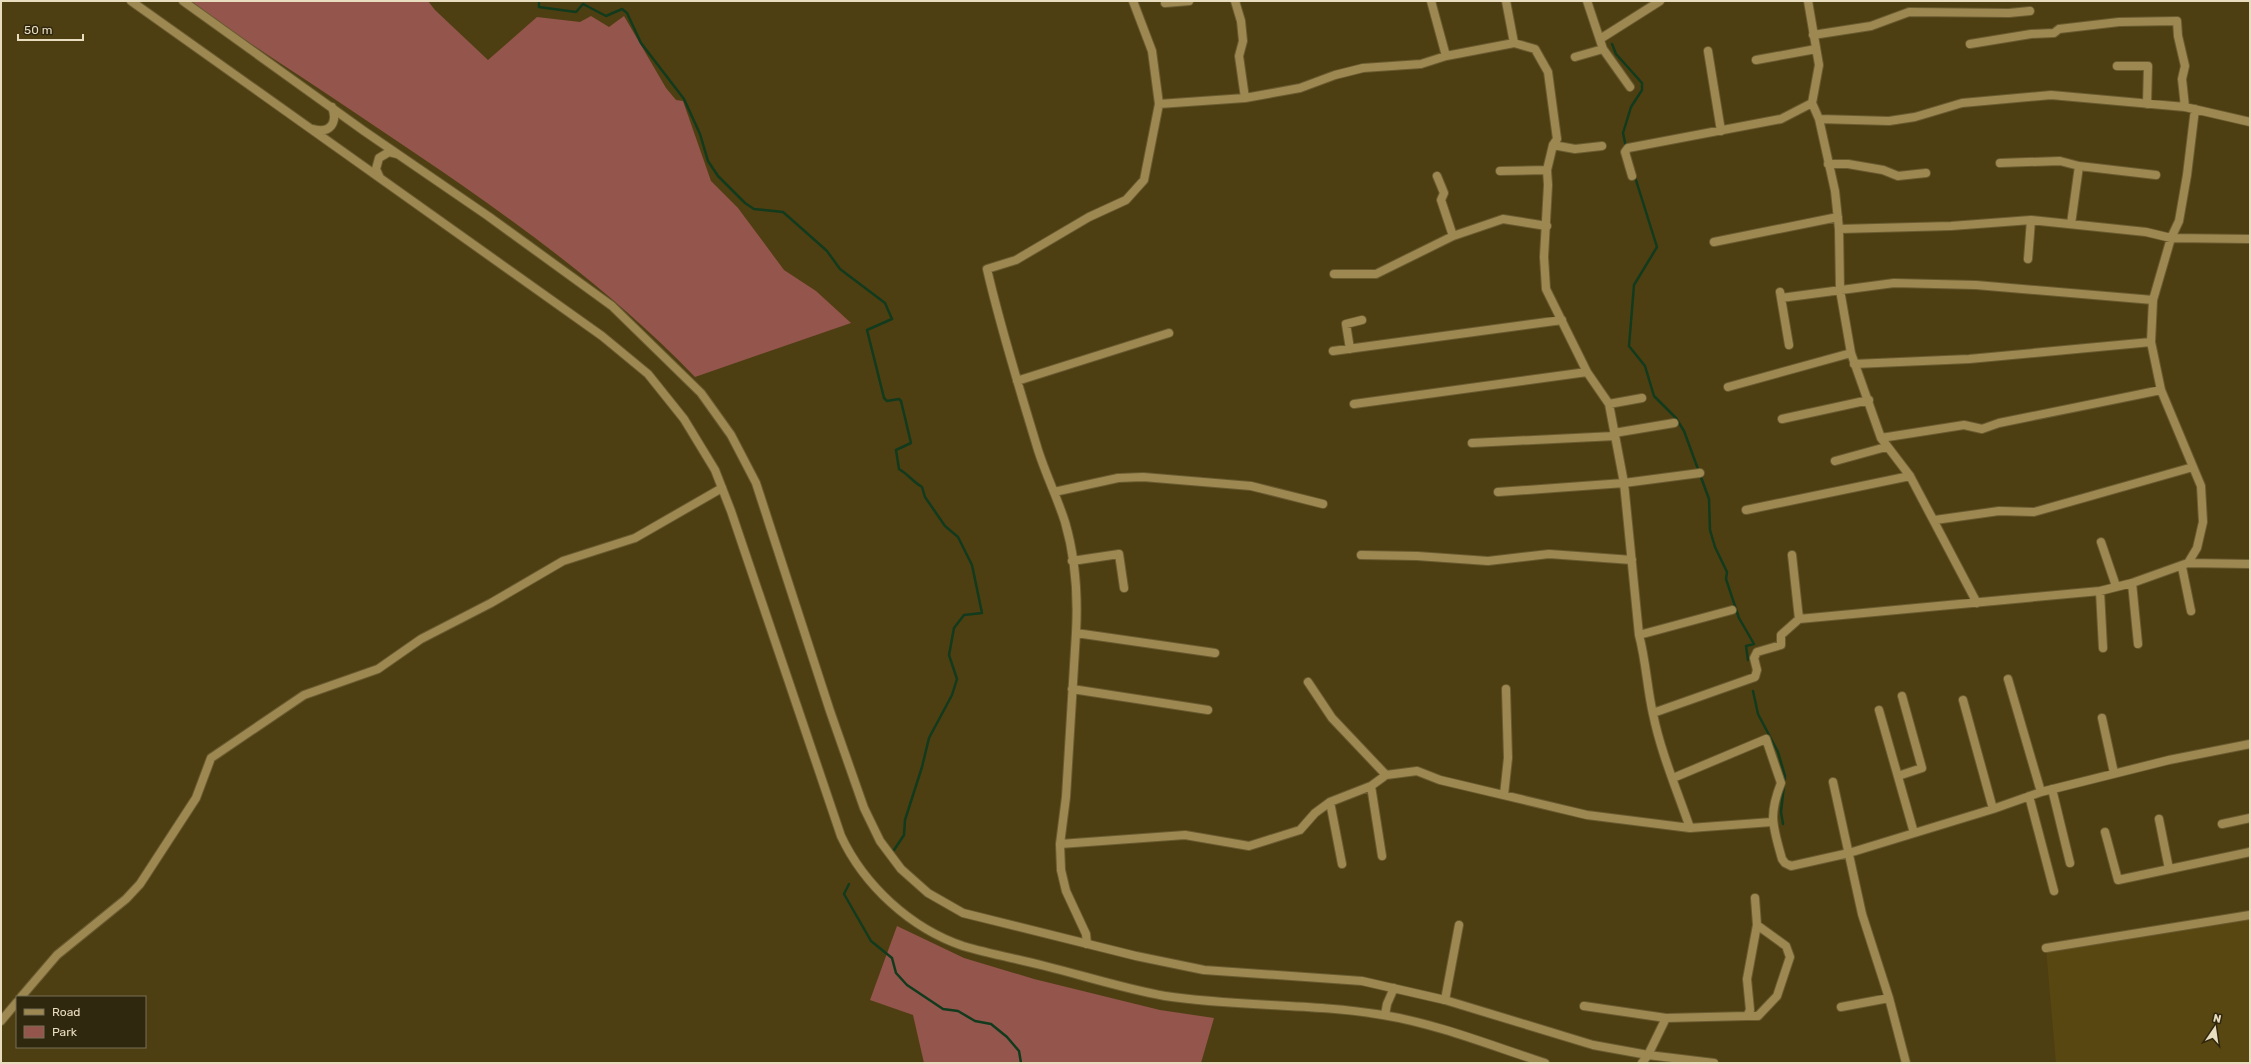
<svg xmlns="http://www.w3.org/2000/svg" width="2251" height="1064" font-family="Rubik,sans-serif">
  <style>
    .built { fill: #594712 }
    .green { fill: #93554c }
    .lines { fill: none; stroke-linecap: round; stroke-linejoin: round }
    .stream { stroke: #123a1d; stroke-width: 2.5 }
    .minor-casing { stroke: #6a5b31; stroke-width: 10 }
    .tertiary-casing { stroke: #6a5b31; stroke-width: 10 }
    .minor { stroke: #9d8851; stroke-width: 8 }
    .tertiary { stroke: #9d8851; stroke-width: 8 }
  </style>
  <rect width="100%" height="100%" fill="#4e3f12"/>
  <path class="built" d="M2250,915V1063H2056L2046,948Z"/>
  <path class="green" d="M191,1H428L435,10L488,60L537,17L580,22L591,16L609,27L624,16L666,88L676,100L683,101L711,181L738,208L784,270L816,291L851,323L695,377C587,265 458,182 330,96C284,65 235,35 191,1Z
    M897,926L964,958L1034,979L1160,1010L1214,1018L1201,1063H924L913,1015L870,1000Z"/>
  <g class="lines">
    <path class="stream" d="M539,1V7L576,12L583,4L606,16L622,9L627,13L641,43L684,99L700,134L708,161L718,176L745,203L754,209L783,212L791,219L827,251L840,269L885,303L892,319L867,330L884,398L887,401L899,399L901,401L911,443L896,450L899,469C909,475 912,481 922,487L925,497L945,526L958,537L972,565L982,613L964,615L954,628L949,655L957,679L952,695L929,738L922,767L905,820L904,835L894,850
      M1612,44L1616,54L1642,83V90L1631,107L1623,133L1626,147
      M1635,177L1657,247L1634,285L1629,346L1645,366L1654,396L1676,418L1684,431L1709,499L1710,530L1715,547L1727,572L1726,579L1739,618L1754,644L1746,646L1748,660
      M1753,691L1758,714L1778,752L1785,776L1781,812L1783,824
      M849,884L844,894L871,941L892,958L896,973L907,985L943,1009L958,1011L975,1021L991,1024L1007,1037L1019,1051L1021,1063"/>
    <defs>
      <path id="minor" d="M1235,1L1241,21L1243,41L1239,56L1245,98
        M1431,1L1446,56
        M1506,1L1514,43
        M1587,1L1603,49L1630,87
        M1808,1L1819,65L1812,103L1819,119L1835,191L1839,229L1840,290L1851,353L1881,438L1910,476L1977,603
        M1165,3L1189,1
        M1813,35L1871,26L1909,12L2009,13L2030,11
        M1600,39L1660,1
        M1970,44L2031,34L2054,33L2059,29L2119,22L2177,21L2178,36L2185,66L2182,79L2185,107
        M1708,51L1721,131
        M1575,57L1603,49
        M1756,60L1816,49
        M2117,66H2148L2147,104
        M1159,104L1245,98L1300,88L1335,75L1363,68L1421,64L1446,56L1514,43L1535,49L1548,72L1557,139L1553,145L1547,170L1548,185L1544,257L1546,289L1587,372L1609,404L1624,483L1639,635C1646,661 1647,688 1653,714C1661,753 1677,790 1690,828
        M1819,119L1889,121L1915,117L1962,103L2051,95L2185,107L2250,122
        M1553,145L1575,149L1602,146
        M2000,163L2060,161L2079,166L2156,175
        M1828,164H1848L1883,170L1898,176L1926,173
        M1500,171L1547,170
        M1437,176L1444,193L1441,200L1453,236
        M1632,176L1625,152L1628,148L1781,119L1812,103
        M2071,224L2079,166
        M1839,229L1951,226L2031,220L2146,232L2171,238L2250,239
        M1714,242L1838,217
        M2028,259L2031,220
        M1334,274H1376L1453,236L1503,219L1547,226
        M1780,292L1789,345
        M1781,298L1894,283L1976,285L2153,300
        M1350,349L1346,324L1362,320
        M1333,351L1562,320
        M1854,364L1969,359L2151,342
        M1017,381L1169,333
        M1728,387L1851,353
        M1354,404L1587,372
        M1609,404L1642,398
        M1782,419L1869,400
        M1614,433L1674,423
        M1881,438L1964,425L1982,429L1999,423L2161,390
        M1472,443L1615,436
        M1835,461L1886,447
        M1054,492L1118,478L1143,477L1251,486L1323,504
        M1498,492L1624,483L1700,473
        M1746,510L1910,476
        M1935,520L1999,511L2034,512L2193,467
        M2101,542L2116,586
        M1361,555L1417,556L1488,561L1549,554L1632,560
        M1792,555L1799,619
        M1072,561L1119,554L1124,588
        M2188,563L2197,548L2203,522L2201,486L2161,390L2151,342L2153,300L2171,238L2179,221L2187,175L2195,109
        M2182,567L2191,611
        M2132,583L2138,644
        M2100,591L2103,648
        M1076,633L1215,653
        M1639,635L1732,610
        M2008,679L2041,792
        M1308,682L1332,718L1386,775
        M1072,689L1208,710
        M1963,700L1993,809
        M1879,710L1914,833
        M1653,713L1755,677L1757,670L1754,658L1757,652L1781,645V635L1799,619L2100,591L2132,583L2188,563L2250,564
        M2102,718L2114,773
        M1898,776L1922,768L1902,696
        M1673,778L1766,739L1781,783C1768,816 1773,826 1782,859L1785,863L1791,866L1849,853L1993,809L2041,792L2169,760L2250,744
        M1833,782L1862,914L1889,998L1906,1063
        M1371,786L1382,856
        M2052,789L2070,863
        M1504,795L1508,758L1506,689
        M2029,796L2054,891
        M1330,802L1342,864
        M2159,819L2169,869
        M2222,824L2250,818
        M2105,832L2118,880L2250,852
        M1060,844L1185,835L1249,846L1300,830L1315,813L1330,802L1371,786L1386,775L1417,771L1440,780L1587,815L1690,828L1772,822
        M1087,944L1086,934L1066,891L1061,870L1060,844L1066,797L1076,633C1078,597 1075,556 1065,522C1057,497 1046,475 1038,450C1020,390 1001,330 987,269L1016,260L1089,217L1126,200L1144,180L1159,104L1152,51L1133,1
        M2046,948L2250,915
        M21,997L57,955L126,899L140,884L196,798L211,758L304,695L378,669L421,639L491,603L563,561L635,538L722,488
        M1445,1000L1459,925
        M1584,1006L1666,1018
        M1841,1007L1889,998
        M1747,1016H1758L1777,996L1790,957L1786,946L1757,925
        M1,1021L17,1002
        M1642,1063L1648,1055L1666,1018L1747,1016L1750,1010L1747,979L1757,925L1755,898"/>
      <path id="tertiary" d="M131,1L602,336L648,374L684,419L715,470L731,511L841,836C864,885 910,928 963,946C990,954 1018,959 1045,966C1085,976 1125,989 1165,996C1237,1007 1311,1003 1383,1015C1438,1024 1492,1046 1545,1063
        M183,1L364,131L488,216L612,306L701,393L731,435L756,483L830,711L864,808L880,841L901,869L928,893L963,913L1136,956L1204,970L1362,981L1445,1000L1593,1045L1648,1055L1714,1063
        M313,129C330,134 338,123 332,107
        M380,178L376,169L379,158L389,152L397,154
        M1385,1015L1387,1004L1394,988"/>
    </defs>
    <use href="#minor" class="minor-casing"/>
    <use href="#tertiary" class="tertiary-casing"/>
    <use href="#minor" class="minor"/>
    <use href="#tertiary" class="tertiary"/>
  </g>
  <rect width="2251" height="1064" fill="none" stroke="#e9ddc0" stroke-width="4"/>
  <rect x="16" y="996" width="130" height="52" fill="#2f270e" stroke="#797055"/>
  <rect x="24" y="1009" width="20" height="6" fill="#9d8851" stroke="#797055"/>
  <text x="52" y="1016" font-size="12" fill="#e9ddc0">Road</text>
  <rect x="24" y="1026" width="20" height="12" fill="#93554c" stroke="#797055"/>
  <text x="52" y="1036" font-size="12" fill="#e9ddc0">Park</text>
  <g transform="translate(2215 1028) rotate(13)" stroke="#2f270e" stroke-width="3" paint-order="stroke">
  <path d="M0-3L7 15L0 10L-7 15Z" fill="#e9ddc0"/>
  <text y="-6" font-size="11" font-weight="bold" text-anchor="middle" fill="#e9ddc0">N</text>
  </g>
  <path d="M18 34v6h65v-6" fill="none" stroke="#e9ddc0" stroke-width="2"/>
  <text x="24" y="34" font-size="12" fill="#e9ddc0" stroke="#2f270e" stroke-width="3" paint-order="stroke">50 m</text>
</svg>
